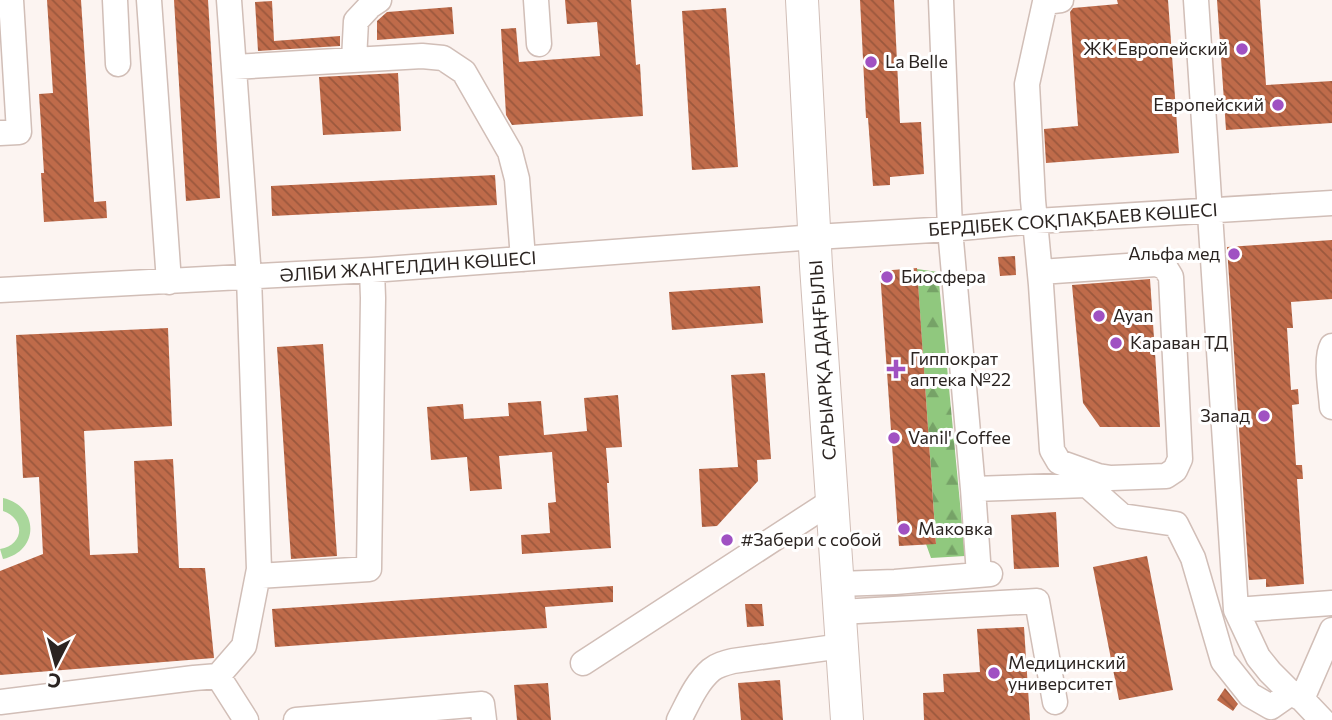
<svg xmlns="http://www.w3.org/2000/svg" width="1332" height="720" font-family="Commissioner,sans-serif">
  <style>
    .grass { fill: #a9d79b }
    .forest { fill: url(#forest-firs) }
    .building { fill: url(#building-back-hatch) }
    .lines { fill: none; stroke-linecap: round; stroke-linejoin: round }
    .minor-casing { stroke: #d1beb7; stroke-width: 27 }
    .major-casing { stroke: #d1beb7; stroke-width: 34 }
    .minor { stroke: #fff; stroke-width: 24 }
    .major { stroke: #fff; stroke-width: 32 }
    .poi-dot { fill: #a051c2; stroke: #fff; stroke-width: 2.5 }
    .labels { text-anchor: middle; stroke-width: 6; stroke-linejoin: round; paint-order: stroke }
    .poi-label { font-size: 18px; fill: #2b2421; stroke: #fff; text-anchor: start }
    .street-label { font-size: 18px; fill: #2b2421; stroke: #fff }
  </style>
  <defs>
    <pattern id="forest-firs" width="22" height="20" patternUnits="userSpaceOnUse" patternTransform="scale(1.75)"><rect width="22" height="20" fill="#90c87e"/><path d="M5 1l3.5 6h-7zM16 11l3.5 6h-7z" fill="#76a267"/></pattern>
    <pattern id="building-back-hatch" width="6" height="6" patternUnits="userSpaceOnUse" patternTransform="scale(1.75)"><rect width="6" height="6" fill="#bf6b4a"/><path d="M-1 5l2 2M0 0l6 6M5-1l2 2" fill="none" stroke="#9b583d"/></pattern>
  </defs>
  <rect width="100%" height="100%" fill="#fcf4f1"/>
  <path class="grass" d="M3,498C39,506 40,551 3,559L0,549C24,545 26,519 3,511Z"/>
  <path class="forest" d="M917,269L938,272L965,556L931,558L926,544L936,543Z"/>
  <path class="building" d="M47,0H81L94,202L106,201L107,218L44,222L41,173H44L39,94L53,93Z
    M174,0H208L220,198L186,201Z
    M565,0H631L636,65L640,64L643,116L512,125L506,115L501,29L516,28L519,62L600,56L597,22L567,24Z
    M860,0H894L900,123L921,122L924,174L890,177V185L873,186L868,118H866Z
    M1117,0H1168L1179,153L1046,163L1044,129L1078,126L1070,12L1073,8L1118,4Z
    M1217,0H1260L1266,85L1332,81V123L1226,130Z
    M272,1L274,41L340,36V46L258,51L255,2Z
    M452,7L454,34L377,40V21L387,12Z
    M726,8L738,167L692,170L682,11Z
    M398,73L401,131L323,135L319,77Z
    M495,175L497,205L272,216L271,186Z
    M1332,240V299L1291,302L1293,328H1287L1291,390L1298,389L1299,404L1292,405L1296,465H1302L1303,479H1297L1304,584L1266,587V579L1249,580L1227,247Z
    M1015,256L1016,275L1000,276L998,257Z
    M917,268L936,544L899,546L880,271Z
    M1150,279L1160,427H1100L1083,403L1072,285Z
    M760,286L763,323L672,330L669,292Z
    M168,328L172,426L84,431L90,555L138,553L134,461L173,459L179,568H205L214,658L0,675V571L43,554L39,477L23,478L16,335Z
    M323,344L337,556L291,559L277,347Z
    M765,373L771,459L757,460L758,481L717,526L702,527L699,469L738,467L731,375Z
    M618,395L622,447L606,448L609,483H607L611,548L522,554L521,535L550,533L548,503L556,502L552,452L499,456L502,489L470,491L467,457L431,460L427,407L463,404L464,419L509,416L508,403L541,401L544,435L587,431L584,398Z
    M1056,512L1059,567L1014,569L1011,515Z
    M1147,556L1173,690L1119,700L1093,567Z
    M613,586V602L545,607L547,628L275,647L272,609Z
    M745,604H762L764,626L747,627Z
    M1024,627L1030,720H924L923,693L944,692L943,674L980,672L977,629Z
    M780,680L783,720H741L738,683Z
    M548,683L551,720H517L514,685Z
    M1225,688L1238,704L1233,711L1217,700Z"/>
  <g class="lines">
    <defs>
      <path id="minor" d="M115,0L118,64
        M149,0L169,282
        M536,0L539,44
        M941,0L950,229L973,489L1087,485L1122,516L1176,524L1193,558L1223,661L1250,695L1271,707L1291,693
        M1196,0L1236,610L1258,657L1270,672L1291,693L1302,699L1322,720
        M354,60L356,21L370,6L379,0
        M234,67L422,56L443,58L464,72L510,152L517,179L523,259
        M0,133L19,132L11,0
        M1040,272L1156,264L1165,267L1171,277L1180,459L1175,470L1166,476L1111,478L1098,476L1059,462L1052,450L1041,285L1033,200L1027,84L1045,2L1061,0
        M0,290L372,270L815,237L950,229L1036,221L1332,203
        M1332,346C1325,359 1331,391 1332,407
        M973,489L979,575
        M258,576L369,569L373,298L372,270
        M838,584L895,582L990,574
        M1236,610L1332,603
        M840,612L1037,601L1055,702
        M583,663L832,501
        M218,676L246,720
        M1302,699L1332,630
        M0,702L194,678L218,676L244,646L259,569L249,277L229,0
        M296,720L482,704L484,720
        M679,720C688,703 696,683 711,670C717,665 725,663 733,661L842,646"/>
      <path id="major" d="M802,0L816,266L847,720"/>
    </defs>
    <use href="#minor" class="minor-casing"/>
    <use href="#major" class="major-casing"/>
    <use href="#minor" class="minor"/>
    <use href="#major" class="major"/>
  </g>
  <g class="poi-dot">
    <circle cx="1242" cy="49" r="7"/>
    <circle cx="871" cy="62" r="7"/>
    <circle cx="1278" cy="105" r="7"/>
    <circle cx="1234" cy="254" r="7"/>
    <circle cx="887" cy="277" r="7"/>
    <circle cx="1099" cy="316" r="7"/>
    <circle cx="1116" cy="343" r="7"/>
    <path d="M892.5 358.5h7v7h7v7h-7v7h-7v-7h-7v-7h7z"/>
    <circle cx="1264" cy="416" r="7"/>
    <circle cx="894" cy="438" r="7"/>
    <circle cx="904" cy="529" r="7"/>
    <circle cx="727" cy="540" r="7"/>
    <circle cx="994" cy="673" r="7"/>
  </g>
  <g class="labels">
    <g class="poi-label">
      <text x="1228" y="55" text-anchor="end">ЖК Европейский</text>
      <text x="885" y="68">La Belle</text>
      <text x="1264" y="111" text-anchor="end">Европейский</text>
      <text x="1220" y="260" text-anchor="end">Альфа мед</text>
      <text x="901" y="283">Биосфера</text>
      <text x="1113" y="322">Ayan</text>
      <text x="1130" y="349">Караван ТД</text>
      <text x="910" y="365">Гиппократ<tspan x="910" dy="21">аптека №22</tspan></text>
      <text x="1250" y="422" text-anchor="end">Запад</text>
      <text x="908" y="444">Vanil' Coffee</text>
      <text x="918" y="535">Маковка</text>
      <text x="741" y="546">#Забери с собой</text>
      <text x="1008" y="669">Медицинский<tspan x="1008" dy="21">университет</tspan></text>
    </g>
    <g class="street-label">
      <text transform="translate(1073 220) rotate(-4)" y="6">БЕРДІБЕК СОҚПАҚБАЕВ КӨШЕСІ</text>
      <text transform="translate(408 267) rotate(-4)" y="6">ӘЛІБИ ЖАНГЕЛДИН КӨШЕСІ</text>
      <text transform="translate(823 360) rotate(-94)" y="6">САРЫАРҚА ДАҢҒЫЛЫ</text>
    </g>
  </g>
  <g transform="translate(56 664) rotate(186)" stroke="#ffffff" stroke-width="5" paint-order="stroke">
  <path d="M0-5L12 26L0 18L-12 26Z" fill="#2b2421"/>
  <text y="-10" font-size="19" font-weight="bold" text-anchor="middle" fill="#2b2421">С</text>
  </g>
</svg>
